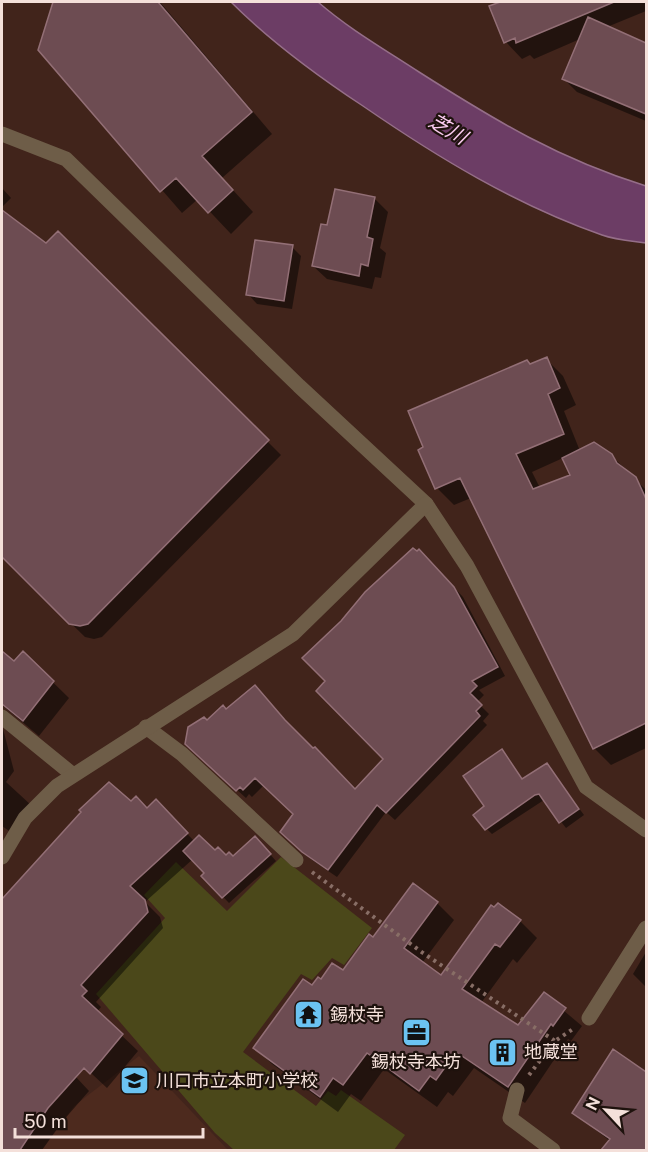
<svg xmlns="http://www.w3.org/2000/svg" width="648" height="1152" font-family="'Public Sans','Noto Sans JP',sans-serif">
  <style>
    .built { fill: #4d2a1e }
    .green { fill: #4b481a }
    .water { fill: #6c3d65; stroke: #956e88; stroke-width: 1.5 }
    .shadow { fill: #0007; fill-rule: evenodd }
    .building { fill: #6d4c52; stroke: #936f76; stroke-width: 1.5 }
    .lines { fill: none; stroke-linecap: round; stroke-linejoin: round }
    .path { stroke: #886e66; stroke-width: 4; stroke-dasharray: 3 4.5; stroke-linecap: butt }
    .minor { stroke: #6e5d48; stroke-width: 15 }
    .tertiary { stroke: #6e5d48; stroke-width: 15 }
    .labels { text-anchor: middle; stroke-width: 4.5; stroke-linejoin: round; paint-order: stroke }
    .poi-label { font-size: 18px; fill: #f4e0da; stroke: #1e120d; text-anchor: start }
    .water-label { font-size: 20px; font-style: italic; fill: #f9caef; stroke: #1e120d }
  </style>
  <rect width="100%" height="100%" fill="#41241b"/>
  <path class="built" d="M139,1056L228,1150H42L74,1106Z"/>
  <path class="green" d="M281,857L372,928L344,965L332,958L312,980L301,974L243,1052L316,1106L328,1091L336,1096L341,1090L405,1135L394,1150H234L215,1133L96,994L165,918L144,895L176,862L227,911Z"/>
  <path class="water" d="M231,2H318C349,29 384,49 419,72C496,121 559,159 646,186V243C632,241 616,240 602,235C516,205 437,157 363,106C316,75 271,42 231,2Z"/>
  <path class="shadow" d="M55,2H160L272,134L222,178L253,212L231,234L198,199L182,213L40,50Z
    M504,2H646V11L607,27L646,45V121L577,92L563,78L580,39L534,59L530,55L522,59L506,42L491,7Z
    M2,188L11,198L2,207Z
    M374,198L388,212L380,248L386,253L381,278L375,277L372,289L327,279L313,266L328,227Z
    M2,211L47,245L58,233L281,455L102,637L94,639L85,637L2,556Z
    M292,247L301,256L292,309L257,304L248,294Z
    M546,359L563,376L576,405L564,411L580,451L611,455L646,490V748L611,765L594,748L471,498L454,505L437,488L531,365ZM563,458L572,476L540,488L532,472Z
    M427,559L463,597L505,676L479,690L484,695L477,702L489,714L483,721L487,725L395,820L386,812L337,877L312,860L290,840L295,814L264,785L252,797L249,794L246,798L196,753L206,722L226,711L293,730L356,790L386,759L327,681L304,658L383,577Z
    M2,653L15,663L23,653L69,698L39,736L2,705Z
    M2,725L14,771L6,782L31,805L12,833L2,826Z
    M502,751L523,780L547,765L584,815L566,828L544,800L492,834L486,828Z
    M131,803L171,817L195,842L215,852L233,858L261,844L276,861L229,903L203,876L206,873L193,859L145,902L160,917L163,928L96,1002L101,1007L97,1012L138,1051L107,1088L77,1060L78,1058L2,995V910L12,898Z
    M437,903L454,920L422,963L441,977L520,921L537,938L517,963L513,959L481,1003L518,1027L544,994L582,1026L571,1041L568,1039L525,1103L474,1068L453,1096L448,1092L437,1107L384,1069L361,1101L351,1094L338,1112L272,1064L255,1048L312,987L344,973L374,939Z
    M646,952V987L633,974Z
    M2,1033L76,1077L89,1091L62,1122L42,1150H2Z
    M613,1052L646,1073V1150H603L610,1141L574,1113Z"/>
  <path class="building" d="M53,2H158L252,112L202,156L233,190L208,213L176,178L160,192L38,50Z
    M500,2H614L516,43L515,38L504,43L489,6Z
    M588,17L646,43V114L562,79Z
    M335,189L375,197L367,237L373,239L368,266L361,264L359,276L312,266L321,224L327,225Z
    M2,210L46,243L58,231L269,440L88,624L80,626L69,624L2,557Z
    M255,240L293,245L284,301L246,295Z
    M547,357L560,388L548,394L564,434L516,454L533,489L570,475L562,458L594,442L612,454L617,463L636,477L646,499V723L593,749L460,478L435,489L418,450L423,447L408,411L527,360L530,364Z
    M413,548L417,551L419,549L454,587L498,667L472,681L477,686L470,693L482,705L476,711L480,716L386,813L377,805L328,870L302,852L280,832L293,814L255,778L243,790L240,787L236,791L185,744L188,727L204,717L207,720L223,705L226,709L255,685L285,720L313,748L315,747L355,789L383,759L316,691L325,681L302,658L341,621L365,592Z
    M2,651L14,661L23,651L54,681L23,721L2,704Z
    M502,749L522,779L547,763L579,809L559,823L539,794L535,795L485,830L473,815L484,806L463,776Z
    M109,782L131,801L136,796L147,808L156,799L188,833L130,886L145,900L148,912L81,985L87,991L82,996L123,1034L90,1074L84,1068L48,1108L20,1150H2V899L81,812L79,810Z
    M199,835L215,850L218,847L226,855L229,852L233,856L255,836L271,854L222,898L201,876L204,873L183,851Z
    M413,883L438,902L404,948L441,975L491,905L494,907L498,903L521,920L500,947L495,944L462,989L518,1025L544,992L566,1008L553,1026L551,1024L508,1087L456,1052L436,1080L430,1076L419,1091L367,1053L343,1085L333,1078L320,1097L253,1048L303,979L312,985L318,977L321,979L332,963L343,970L369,934L373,937Z
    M613,1049L646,1072V1150H601L610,1139L572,1113Z"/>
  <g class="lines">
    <path class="path" d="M312,872L423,953L555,1041
      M529,1075L555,1041L573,1029"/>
    <path class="minor" d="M2,134L66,159L299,386L426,504L467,566L586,787L646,830
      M2,717L72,774
      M146,727L182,754L296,860
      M589,1018L646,928
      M517,1090L510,1118L553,1150"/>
    <path class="tertiary" d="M2,857L25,818L57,786L293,634L426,504"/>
  </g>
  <defs>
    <symbol id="temple-square" viewBox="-11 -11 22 22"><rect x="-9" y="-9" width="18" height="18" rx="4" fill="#6bc3f2" stroke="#1e120d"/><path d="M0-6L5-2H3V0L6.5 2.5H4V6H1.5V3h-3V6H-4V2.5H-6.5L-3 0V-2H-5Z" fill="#111"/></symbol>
    <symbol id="office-square" viewBox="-11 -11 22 22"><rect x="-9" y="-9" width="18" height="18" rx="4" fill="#6bc3f2" stroke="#1e120d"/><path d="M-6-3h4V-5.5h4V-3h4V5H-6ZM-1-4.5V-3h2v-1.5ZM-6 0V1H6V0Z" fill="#111"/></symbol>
    <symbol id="building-square" viewBox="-11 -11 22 22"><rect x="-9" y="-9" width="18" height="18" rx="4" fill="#6bc3f2" stroke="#1e120d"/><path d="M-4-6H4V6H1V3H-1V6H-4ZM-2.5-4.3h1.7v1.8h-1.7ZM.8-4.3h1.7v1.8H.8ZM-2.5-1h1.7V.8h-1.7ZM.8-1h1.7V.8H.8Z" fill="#111"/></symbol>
    <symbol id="school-square" viewBox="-11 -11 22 22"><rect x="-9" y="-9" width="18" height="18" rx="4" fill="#6bc3f2" stroke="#1e120d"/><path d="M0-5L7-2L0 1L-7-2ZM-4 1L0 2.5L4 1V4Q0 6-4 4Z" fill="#111"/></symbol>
  </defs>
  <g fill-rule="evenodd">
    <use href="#temple-square" x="292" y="998" width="33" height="33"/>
    <use href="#office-square" x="400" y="1016" width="33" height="33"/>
    <use href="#building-square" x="486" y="1036" width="33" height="33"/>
    <use href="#school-square" x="118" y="1064" width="33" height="33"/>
  </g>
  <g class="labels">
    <g class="poi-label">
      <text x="330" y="1021">錫杖寺</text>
      <text x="524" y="1058">地蔵堂</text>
      <text x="416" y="1068" text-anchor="middle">錫杖寺本坊</text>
      <text x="156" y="1087">川口市立本町小学校</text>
    </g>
    <g class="water-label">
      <text transform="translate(448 129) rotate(30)" y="7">芝川</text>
    </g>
  </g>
  <rect width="648" height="1152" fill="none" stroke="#f4e0da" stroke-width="6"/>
  <g transform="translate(606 1110) rotate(296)" stroke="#1e120d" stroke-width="4.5" paint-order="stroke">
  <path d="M0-4.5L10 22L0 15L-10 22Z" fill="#f4e0da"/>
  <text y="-9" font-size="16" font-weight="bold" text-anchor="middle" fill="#f4e0da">N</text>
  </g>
  <path d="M15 1128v9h188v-9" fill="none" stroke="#f4e0da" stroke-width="3"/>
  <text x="24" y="1128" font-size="18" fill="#f4e0da" stroke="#1e120d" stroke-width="4.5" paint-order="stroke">50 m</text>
</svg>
